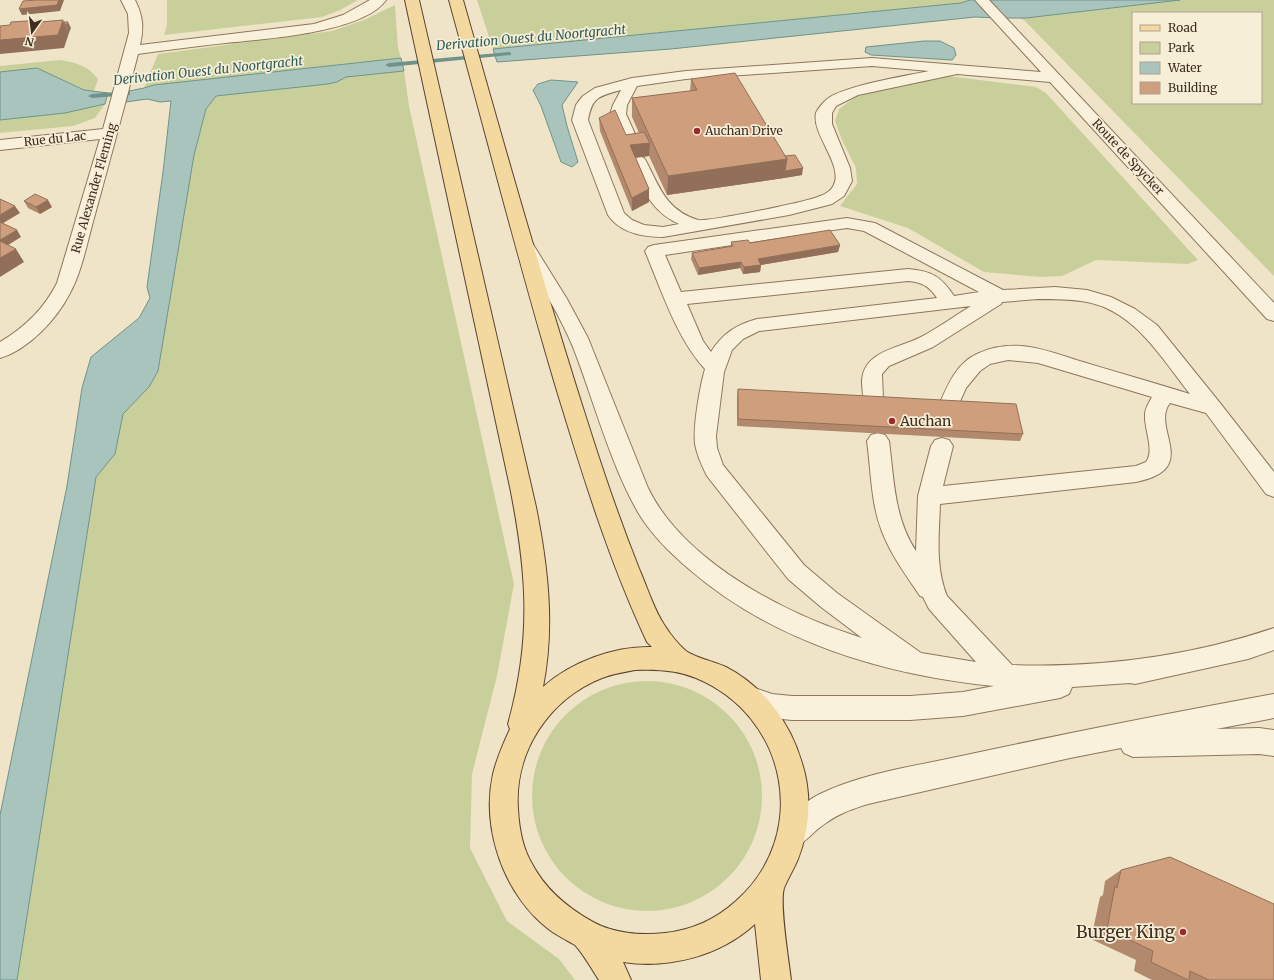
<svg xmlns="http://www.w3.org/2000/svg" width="1274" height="980" font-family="Merriweather,serif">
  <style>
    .green { fill: #c9cf9b; fill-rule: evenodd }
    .water { fill: #a9c4bc; stroke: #6f938a }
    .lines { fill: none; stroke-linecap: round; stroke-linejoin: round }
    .stream { fill: #6f938a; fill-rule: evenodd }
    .minor-casing { stroke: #8d765c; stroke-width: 2 }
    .major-casing { stroke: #5b4430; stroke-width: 2 }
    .minor { fill: #faf1dc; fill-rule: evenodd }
    .major { fill: #f3d9a0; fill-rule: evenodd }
    .wall { fill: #b2896c }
    .shaded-wall { fill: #916f58 }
    .building { fill: #cf9f7d; stroke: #916f58 }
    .poi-dot { fill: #9e2a2b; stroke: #f7eed8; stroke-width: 1.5 }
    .labels { text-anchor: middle; stroke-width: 3.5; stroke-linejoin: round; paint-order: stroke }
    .far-poi-label { font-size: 12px; fill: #3d2e20; stroke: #f7eed8; text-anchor: start }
    .far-street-label { font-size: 12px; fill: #3d2e20; stroke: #f7eed8 }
    .far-water-label { font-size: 13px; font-style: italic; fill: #2f5d5a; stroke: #f7eed8 }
    .poi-label { font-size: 14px; fill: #3d2e20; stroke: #f7eed8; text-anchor: start }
    .near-poi-label { font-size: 17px; fill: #3d2e20; stroke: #f7eed8; text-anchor: end }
  </style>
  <rect width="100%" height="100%" fill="#f0e4c8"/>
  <path class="green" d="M167,0H358L340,10L322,17L164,35L167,25Z
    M477,0H970L961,3L493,49Z
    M1180,0H1274V276L1025,21L1020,18ZM1133,13H1261V103H1133Z
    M395,5L398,48L401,58L154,85L144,88L158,54L332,31L364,20Z
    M60,60C77,63 87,65 98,79L94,91L85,90L37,68L0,72V66Z
    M404,71L409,106L514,584L497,676L472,774L470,848L507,921L559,959L575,980H17L96,477L115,454L123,414L149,387L194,155L206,109L216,96L328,84L337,82L346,77Z
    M940,75L1036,87L1046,93L1198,260L1188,264L1096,260L1062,276L1040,277L984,272L908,228L840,206L857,184L856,168L842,140L835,121L839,109L857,96Z
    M105,104L95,118L73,126L0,133V120L65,113Z
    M532 796a115 115 0 1 1 230 0a115 115 0 1 1-230 0Z"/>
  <path class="water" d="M970,0H1180L1026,18H997L975,17L671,49L497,62L493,49L961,3Z
    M924,41H940L954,48L956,55L952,60L871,55L865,52L866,47Z
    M401,58L404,71L346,77L337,82L328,84L216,96L206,109L194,155L158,371L149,387L123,414L115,454L96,477L17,980H0V815L67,486L82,388L91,357L139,318L150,298L147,287L163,172L171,101L160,102L147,99L126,102L129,91L144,88L154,85Z
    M37,68L84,90L108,93L105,104L65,113L0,120V72Z
    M551,80L578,82L562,105L567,126L578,162L572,167L561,162L541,106L533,90L538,84Z"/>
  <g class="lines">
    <path class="stream" d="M509,52L511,53V55L389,67L385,65L389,63Z
      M127,91H130V95L92,98L88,96L92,94Z"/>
    <defs>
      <path id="minor" d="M121,0H135C143,16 144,27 140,45L314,24L343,15L370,0H386C363,33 263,39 226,43C196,46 167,50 138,54C124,109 109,163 94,218C87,243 82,271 70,293C57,319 28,350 0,358V342C24,328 44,309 57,283L100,139L0,150V140L103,129L129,33L128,14Z
        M975,0H989L1274,303V321L1267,319L1050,82L957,74L858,95L836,106L832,113V124L850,168L852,181L844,196L832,204L789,215L663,237C643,237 620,233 608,215L572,120L576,105L578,102L583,96L595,88L632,78L686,71L872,58L1041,72ZM872,66L929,71C907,76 839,86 825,101C822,104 817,110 816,113C811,135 847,168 832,188C830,191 824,195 820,196C808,202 707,222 698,220C666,210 660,188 646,161L644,158L638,156L632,158L630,161C644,189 649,210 679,224L663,227L644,225L632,220L624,213L588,120C592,97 599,96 621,90L613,105L610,114L623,143L625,146L631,148L637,146L639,143L626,114L627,105L637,86L686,79Z
        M847,218L875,223L1003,290L1055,287L1087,290L1111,297L1135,309L1157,325L1220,403L1274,472V497L1266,494L1206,413L1170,403C1150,428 1202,469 1136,482L940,504C939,534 935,567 947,596L1012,665C1100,668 1191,656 1274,628V650L1248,659L1135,684L1130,683L1072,687L1069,694L1060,698L963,716L910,720H792L772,718L740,706L736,698L740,690L749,686L772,694L792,696H910L963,692L994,686C885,675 773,642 689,569C670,553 652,535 639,514C610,464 594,401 573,347C558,311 536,278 516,245L519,241L525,239L531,241L567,299L588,338L648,488C684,562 787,615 862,638L821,607L788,579L707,476C702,466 697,455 695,444C693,426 700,386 705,369C677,339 661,289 645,251L648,247L654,245ZM847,228L864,231L979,292L954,296C941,276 931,271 908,269L681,292L665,255ZM908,281C922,282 929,286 937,298L757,319C736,325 723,333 711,352L703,341L687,304ZM1038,299C1054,299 1071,299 1087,302C1135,311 1162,359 1190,394C1155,383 1119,373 1083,362C1063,356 1043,348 1022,346C1006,345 991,347 977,354C957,363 948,384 940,403L943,408L950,410L957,408L966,388L980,371L990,364L1008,360L1038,363L1152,397C1149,403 1145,408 1145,415C1144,429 1155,450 1146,462L1136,466L943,486L953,446L949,440L942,438L935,440L931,446L918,496L916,551C894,518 894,479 889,441L885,435L878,433L871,435L867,441C871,470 871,502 881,529C890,554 906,575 920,596L923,597L929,609L976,662L921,653L837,593L804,565L723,465L717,448L716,436L724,372L732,350L743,339L759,331L971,306C954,316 937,329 919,338C896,349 861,352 862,384C863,391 862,398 866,404L873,406L880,404L883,399L882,374L889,366L933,347L1001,304L1002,302Z
        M1274,694V718L1216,729L1259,728L1274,730V756L1259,754L1133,757L1124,753L1121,748L1070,758L868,804C853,809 839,813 826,823C813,831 806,843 792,849L782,845L778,835C785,818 804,802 820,794C865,772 918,766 966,755C1068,733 1171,713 1274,694Z"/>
      <path id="major" d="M405,0H419L536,507C548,567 555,627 543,687C571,662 614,646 652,647L647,642C609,561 583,476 557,391C518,261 485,130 449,0H463C504,145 545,290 591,433C606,480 622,526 640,571C648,589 654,610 665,626C670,634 679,645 686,651C694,657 715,662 726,667C764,687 790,722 802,763C812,794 810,828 798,859C794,869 788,878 784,888C779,904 789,961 791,980H761L755,924C720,956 669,969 623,962L631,980H599C593,971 582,952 575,945C570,942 564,939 559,936C550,931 542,924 535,917C500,881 482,824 493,774C497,758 503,744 510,729L508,724C532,638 527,573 510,487ZM635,670C655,669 677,670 696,678C788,716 811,835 736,901C716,919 693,930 665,933C641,936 613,933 593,922C566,907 545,889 531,862C522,846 519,827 518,809C514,752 549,699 602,678C612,674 624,672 635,670Z"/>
    </defs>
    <use href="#minor" class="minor-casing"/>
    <use href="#major" class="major-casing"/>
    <use href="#minor" class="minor"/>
    <use href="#major" class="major"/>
  </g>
  <path class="wall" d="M691,79L785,156L802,175L784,178L667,195L649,156L636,158L649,189V202L632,211L600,131L599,118L626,135L639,133L632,117V98L690,91Z
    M24,201L52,207L40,214L28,208Z
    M731,242L750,243L840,245L838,252L761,265L760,272L743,274L740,268L698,275L691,259L692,253L731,246Z
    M738,389L1023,434L1020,441L737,426V396Z
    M1121,870L1274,980H1152L1134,971L1136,960L1091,939L1100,897L1103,895L1105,881Z"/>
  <path class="shaded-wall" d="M59,0H64L60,11L22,15L19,9Z
    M63,20L69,33L64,48L0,54V40Z
    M68,22L71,28L69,33L66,26Z
    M650,143L649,156L630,158V145Z
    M787,159L803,168L802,175L784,178L667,195L668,176Z
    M649,189V202L632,211V198Z
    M48,200L52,207L40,214L36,207Z
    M15,206L20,213L0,225V215Z
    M17,230L21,237L0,250V240Z
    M840,245L838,252L761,265L760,272L743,274L744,267L758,259Z
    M16,249L24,262L0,277V258Z
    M741,262L740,268L698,275L699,268Z"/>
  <path class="building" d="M38,0H59L57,5L19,9L23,1Z
    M42,20L40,22L63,20L58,35L0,40V26L10,25L11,22Z
    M64,22H68L66,26Z
    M735,73L787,159L668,176L632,98L697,90L691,79Z
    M615,110L626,135L644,132L650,143L630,145L649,189L632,198L599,118Z
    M795,155L803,168L785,171L787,159L785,156Z
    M35,194L48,200L36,207L24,201Z
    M0,199L15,206L0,215Z
    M0,222L17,230L0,240Z
    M830,230L840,245L758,259L761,265L744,267L741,262L699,268L692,253L733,246L731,242L748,240L750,243Z
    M0,241L16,249L0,258Z
    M738,389L1016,404L1023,434L738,419Z
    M1170,857L1274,904V980H1209L1190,971L1189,980H1188L1151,962L1153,951L1107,929L1115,886L1117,888L1121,870Z"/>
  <g class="poi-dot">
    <circle cx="697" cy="131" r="4"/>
    <circle cx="892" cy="421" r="4"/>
    <circle cx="1183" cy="932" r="4"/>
  </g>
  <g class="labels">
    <g class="far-poi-label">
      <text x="705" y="135">Auchan Drive</text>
    </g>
    <g class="far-street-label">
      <text transform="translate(55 139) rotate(-6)" y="4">Rue du Lac</text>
      <text transform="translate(1128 157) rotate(47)" y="4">Route de Spycker</text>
      <text transform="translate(94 188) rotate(-74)" y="4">Rue Alexander Fleming</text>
    </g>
    <g class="far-water-label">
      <text transform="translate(531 37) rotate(-5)" y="5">Derivation Ouest du Noortgracht</text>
      <text transform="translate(208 70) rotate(-6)" y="5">Derivation Ouest du Noortgracht</text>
    </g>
    <g class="poi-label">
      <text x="900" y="426">Auchan</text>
    </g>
    <g class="near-poi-label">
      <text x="1175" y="938">Burger King</text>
    </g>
  </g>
  <rect x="1132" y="12" width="130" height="92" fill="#f7eed8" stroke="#ada18e"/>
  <rect x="1140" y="25" width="20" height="6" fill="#f3d9a0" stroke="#ada18e"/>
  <text x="1168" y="32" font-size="12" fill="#3d2e20">Road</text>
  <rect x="1140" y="42" width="20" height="12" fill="#c9cf9b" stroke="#ada18e"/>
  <text x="1168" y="52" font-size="12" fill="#3d2e20">Park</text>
  <rect x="1140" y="62" width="20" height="12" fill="#a9c4bc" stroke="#ada18e"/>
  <text x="1168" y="72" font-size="12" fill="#3d2e20">Water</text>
  <rect x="1140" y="82" width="20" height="12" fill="#cf9f7d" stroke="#ada18e"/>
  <text x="1168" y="92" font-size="12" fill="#3d2e20">Building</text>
  <g transform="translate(32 32) rotate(194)" stroke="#f7eed8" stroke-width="3" paint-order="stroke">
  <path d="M0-3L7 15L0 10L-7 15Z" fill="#3d2e20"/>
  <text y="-6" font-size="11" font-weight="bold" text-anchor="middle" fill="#3d2e20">N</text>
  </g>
</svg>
